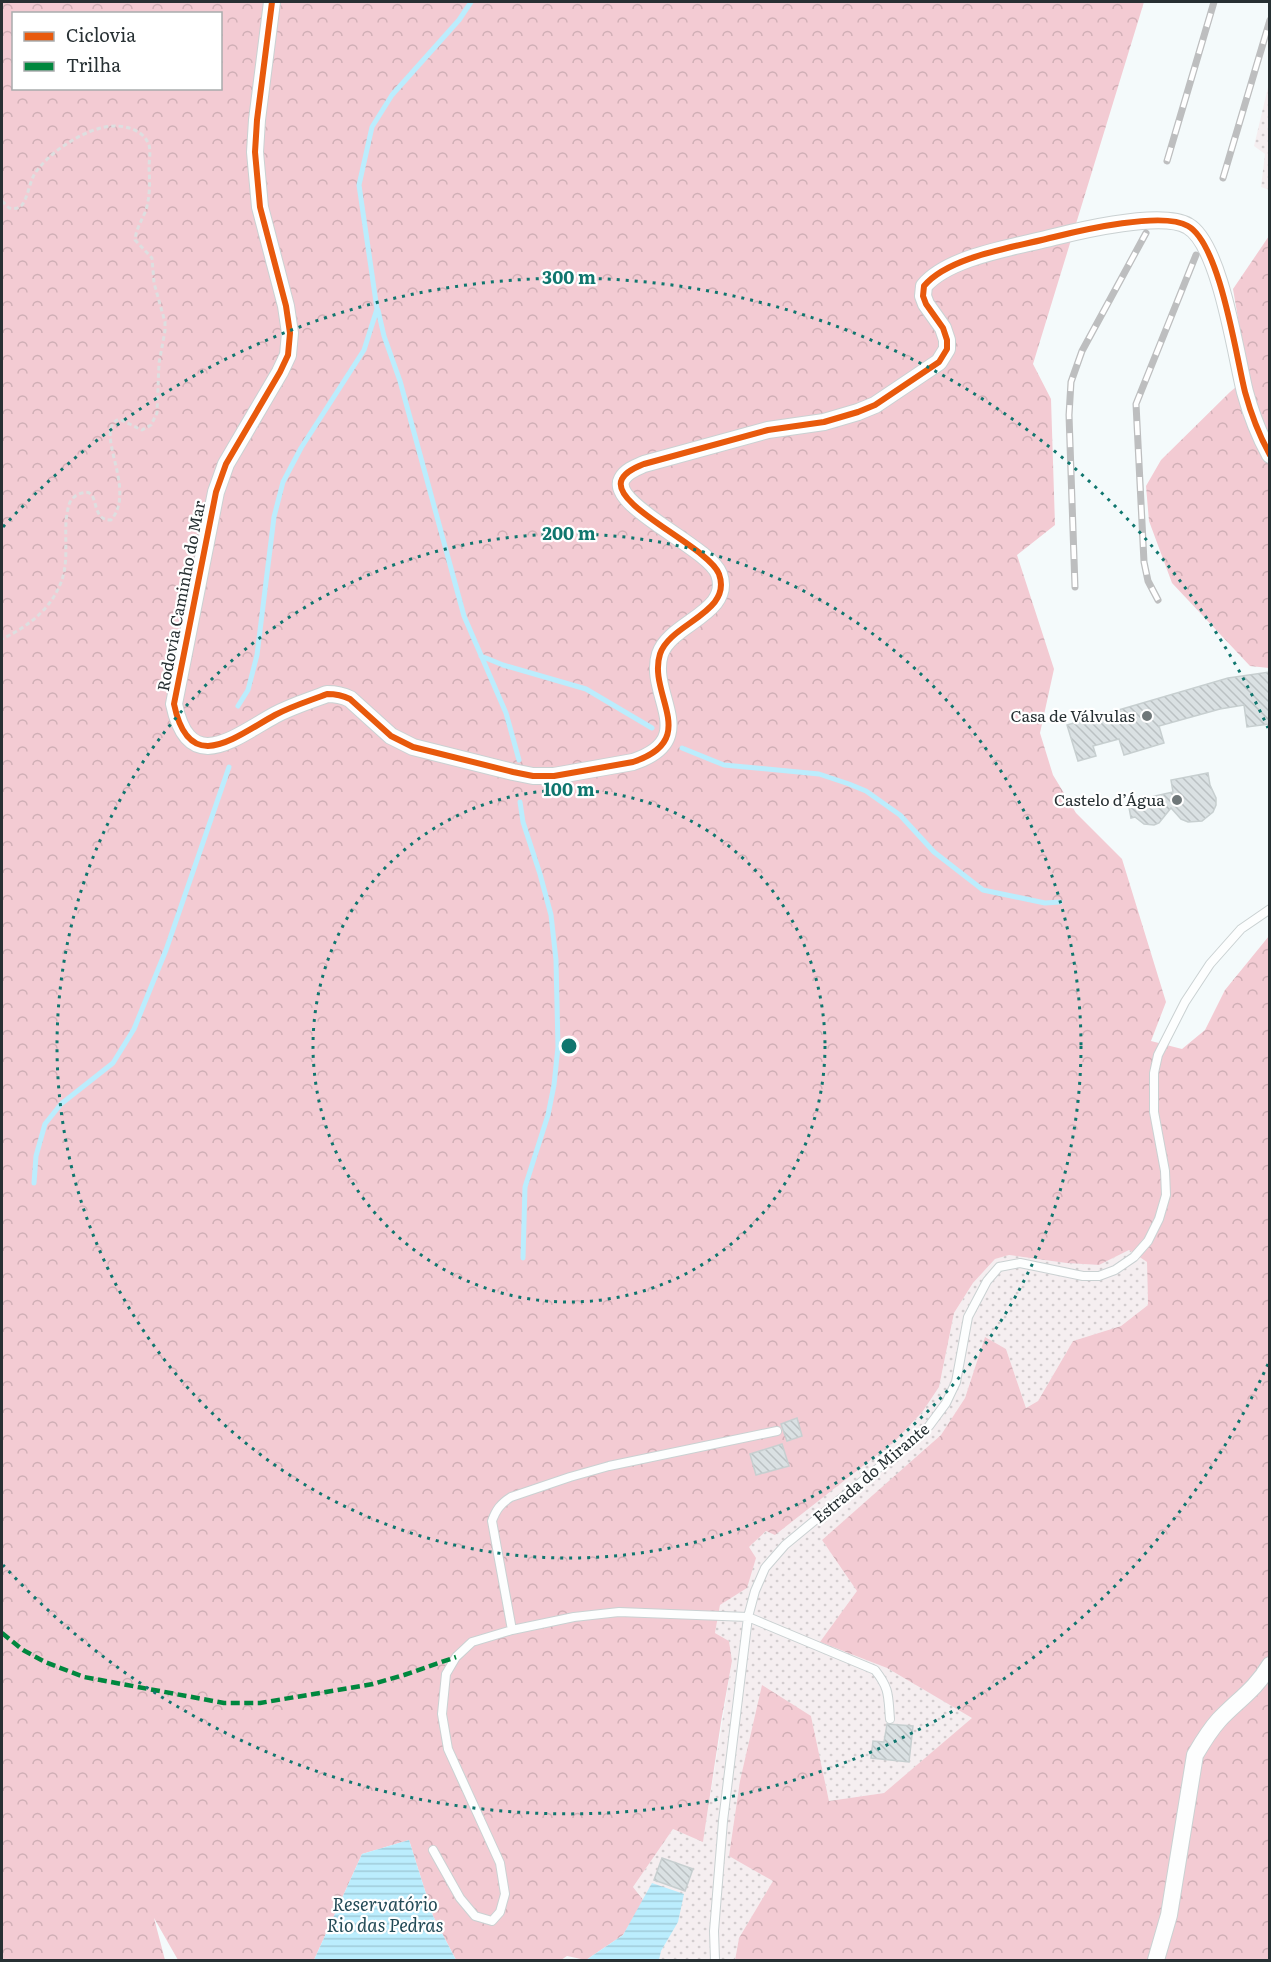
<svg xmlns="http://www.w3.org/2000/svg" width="1271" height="1962" font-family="Literata,serif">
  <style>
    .grass { fill: url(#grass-dots) }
    .forest { fill: url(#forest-crowns); fill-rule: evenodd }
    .water { fill: url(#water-rules) }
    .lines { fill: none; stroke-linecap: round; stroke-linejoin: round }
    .stream { stroke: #bbedfd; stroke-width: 5 }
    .building { fill: url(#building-back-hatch); stroke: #c7cfd0; stroke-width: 1.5 }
    .lane-casing { stroke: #cad1d2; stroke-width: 10 }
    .street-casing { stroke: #cad1d2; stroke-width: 18 }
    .path { stroke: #dddfe0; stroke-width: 3; stroke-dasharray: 4.5 3; stroke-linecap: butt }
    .lane { stroke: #fdfefe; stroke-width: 8 }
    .street { stroke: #fdfefe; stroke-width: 16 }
    .rail-casing { stroke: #bdbebf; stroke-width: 7 }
    .rail { stroke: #fff; stroke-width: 4.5; stroke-dasharray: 14; stroke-linecap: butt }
    .quiet { stroke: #00873e; stroke-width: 4.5; stroke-dasharray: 9 4.5; stroke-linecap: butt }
    .cycleway-casing { stroke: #fff; stroke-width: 10 }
    .cycleway { stroke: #e8590c; stroke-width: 6 }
    .ring { fill: none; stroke: #0f766e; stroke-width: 3; stroke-dasharray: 3 6 }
    .poi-dot { fill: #6f7779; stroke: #fff; stroke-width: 2 }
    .labels { text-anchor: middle; stroke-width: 4.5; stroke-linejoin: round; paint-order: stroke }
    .street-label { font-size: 16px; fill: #273033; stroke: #fff }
    .poi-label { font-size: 16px; fill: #273033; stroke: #fff; text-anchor: end }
    .water-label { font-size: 18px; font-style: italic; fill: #224a56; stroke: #fff }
    .centre { fill: #0f766e; stroke: #fff; stroke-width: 3 }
    .ring-label { font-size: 18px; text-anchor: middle; font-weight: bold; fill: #0f766e; stroke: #fff; stroke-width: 4.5; stroke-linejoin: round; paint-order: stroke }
  </style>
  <defs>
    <pattern id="grass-dots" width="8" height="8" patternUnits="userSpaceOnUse" patternTransform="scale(1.5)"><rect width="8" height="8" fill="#f5eef0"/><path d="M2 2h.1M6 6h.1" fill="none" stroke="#d2ccce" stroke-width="1.8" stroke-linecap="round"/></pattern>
    <pattern id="forest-crowns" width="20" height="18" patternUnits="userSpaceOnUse" patternTransform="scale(1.5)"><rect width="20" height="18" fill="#f3cbd3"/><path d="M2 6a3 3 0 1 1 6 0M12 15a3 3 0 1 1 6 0" fill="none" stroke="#d0afb6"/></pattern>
    <pattern id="water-rules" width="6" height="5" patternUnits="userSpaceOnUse" patternTransform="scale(1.5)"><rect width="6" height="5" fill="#bbedfd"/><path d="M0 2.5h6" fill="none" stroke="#a1ccd9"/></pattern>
    <pattern id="building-back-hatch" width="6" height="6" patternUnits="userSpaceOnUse" patternTransform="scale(1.5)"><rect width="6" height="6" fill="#dae1e3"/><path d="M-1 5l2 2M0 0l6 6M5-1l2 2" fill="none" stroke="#bbc1c3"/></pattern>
  </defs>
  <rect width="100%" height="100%" fill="#f4fafb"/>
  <path class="grass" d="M1269,83L1270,190H1269L1261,187L1265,154L1254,146Z
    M1129,1250L1147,1262L1148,1305L1121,1326L1073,1341L1038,1401L1026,1408L1006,1349L985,1338L965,1398L941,1436L822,1540L858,1591L821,1642L887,1668L973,1718L884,1793L829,1801L811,1716L774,1880L739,1938L735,1960H659L661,1951L678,1922L653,1883L644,1901L633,1887L673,1829L703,1841L732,1661L729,1641L715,1633L720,1605L747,1588L749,1547L766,1531L896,1440L923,1411L939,1387L954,1313L973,1283L995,1259L1008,1255L1066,1263L1099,1265Z"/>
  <path class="forest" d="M2,2H1144L1033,364L1051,399L1055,525L1017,555L1054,669L1040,733L1053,775L1076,813L1122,859L1166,1002L1151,1041L1182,1049L1205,1030L1225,990L1269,936V1960H735L739,1938L773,1881L729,1856L740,1781L762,1685L811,1716L829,1801L884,1793L972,1718L887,1668L820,1642L857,1591L822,1540L941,1435L965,1398L985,1337L1006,1349L1026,1408L1038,1401L1073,1341L1121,1326L1148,1305L1147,1262L1129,1250L1099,1265L1066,1263L1009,1255L995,1259L973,1283L954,1313L939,1387L923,1411L896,1440L775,1535L766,1531L749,1547L756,1558L747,1588L720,1605L715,1633L729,1641L732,1661L721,1722L703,1842L673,1829L633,1887L644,1901L623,1935L586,1960L567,1956L561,1960H456L433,1916L409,1840L362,1854L314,1960H178L154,1918L165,1960H2ZM14,14H220V88H14Z
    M1269,236V668L1250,666L1172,583L1149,521L1146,486L1161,460L1230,392L1248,377L1233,289Z"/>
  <path class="water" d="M409,1840L433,1916L456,1960H314L362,1854Z
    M652,1883L684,1894L678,1922L661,1951L659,1960H586L623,1935Z"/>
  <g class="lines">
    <path class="stream" d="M378,310L384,336L400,381L464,616L506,713L519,760
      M481,656L503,665L586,689L652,728
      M238,706L248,690L257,655L274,517L283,482L301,448L364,350L377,309L359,185L372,127L392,95L459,20L471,2
      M682,748L724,765L819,774L849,784L866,791L900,815L934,852L983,890L1045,903L1060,902
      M520,802L523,822L540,874L551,915L556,960L558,1047L554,1085L548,1115L525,1187L523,1258
      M34,1183L36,1156L45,1124L61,1104L113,1063L134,1029L166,950L229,767"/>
  </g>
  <path class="building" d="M1269,672V724L1247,727L1244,705L1220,709L1159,726L1164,743L1124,755L1119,739L1093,746L1096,756L1078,761L1067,725L1228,678Z
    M1208,773L1210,785L1216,798V805L1213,812L1202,821L1188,822L1181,819L1171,808L1159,823L1154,825L1144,824L1135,817L1131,818L1128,802L1173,792L1171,780Z
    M797,1418L802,1436L787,1441L781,1424Z
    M782,1444L789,1466L756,1475L750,1454Z
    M887,1724L913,1726L909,1762L871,1758L873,1741L884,1742Z
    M662,1858L693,1869L685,1891L654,1880Z"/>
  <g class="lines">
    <defs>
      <path id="lane" d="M512,1630L492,1521C496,1510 500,1504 511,1497L570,1477L609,1466L777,1431
        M433,1850L460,1898L475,1916L492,1921L500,1912L505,1894L500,1863L448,1749L442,1714L446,1674L456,1657L472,1642L512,1630L574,1617L619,1612L748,1617L875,1670C890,1689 888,1696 890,1719
        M715,1960L714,1931L723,1821L748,1617L755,1591L765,1568L785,1545L929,1426L946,1403L956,1382L968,1317L987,1281L999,1267L1020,1263L1083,1276H1099L1115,1270L1134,1257L1148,1241L1159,1219L1166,1195L1165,1171L1154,1112V1073L1158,1055L1185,1002L1210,964L1241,929L1270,909"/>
      <path id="street" d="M272,2L257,120L255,152L260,207L286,306L290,333L288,355L280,372L226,464L216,492L174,704C189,777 235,737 275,715C292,706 309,701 327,694C336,694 342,695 350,699L391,736L413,747L513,772L533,776H554L633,762C702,739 647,695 660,654C670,623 733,613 719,574C709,547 608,505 622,479C626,471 637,467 644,464L768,430L824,422L858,412L875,405L939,362L947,349V340L943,328L926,304L923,296L924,286C949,256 1016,247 1054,237C1082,230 1163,211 1188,226C1220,244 1236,356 1245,392C1251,414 1259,435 1270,455
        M1156,1960L1169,1915L1195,1755C1202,1743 1209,1731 1219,1720C1238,1700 1255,1690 1270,1665"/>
    </defs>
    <use href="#lane" class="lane-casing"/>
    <use href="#street" class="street-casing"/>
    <path class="path" d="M2,201L9,208C14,209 18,209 22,205C28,197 29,184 34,175C48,152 88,126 115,126C128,126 144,131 149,145C151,152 149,161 149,168C150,182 150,196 146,210C142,220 136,229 135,240L152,258L154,283L165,322V331L159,363L157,413L151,425L142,430L119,419C92,430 138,489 111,520C89,521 101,487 82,493C77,494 70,499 69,505C61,530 72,561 59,587C48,612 25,628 2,639"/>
    <use href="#lane" class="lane"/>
    <use href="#street" class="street"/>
    <defs>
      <path id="rail" d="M1167,161L1214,2
        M1223,178L1270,20
        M1075,587L1069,415L1071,382L1082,351L1146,233
        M1158,600L1148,581L1144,562L1136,404L1196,255"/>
    </defs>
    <use href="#rail" class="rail-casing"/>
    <use href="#rail" class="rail"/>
    <path class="quiet" d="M2,1633L23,1650L45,1662L84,1677L224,1703H260L373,1684L404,1675L456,1657"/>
    <defs>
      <path id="cycleway" d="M272,2L257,120L255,152L260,207L286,306L290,333L288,355L280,372L226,464L216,492L174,704C189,777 235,737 275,715C292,706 309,701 327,694C336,694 342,695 350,699L391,736L413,747L513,772L533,776H554L633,762C702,739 647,695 660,654C670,623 733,613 719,574C709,547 608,505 622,479C626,471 637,467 644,464L768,430L824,422L858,412L875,405L939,362L947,349V340L943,328L926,304L923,296L924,286C949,256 1016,247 1054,237C1082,230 1163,211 1188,226C1220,244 1236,356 1245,392C1251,414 1259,435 1270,455"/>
    </defs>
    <use href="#cycleway" class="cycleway-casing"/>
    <use href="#cycleway" class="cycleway"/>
  </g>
  <g class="ring">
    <circle cx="569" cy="1046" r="256"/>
    <circle cx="569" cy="1046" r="512"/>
    <path d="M1268 1364A768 768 0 0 1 3 1565M3 527A768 768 0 0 1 1268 728"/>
  </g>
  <g class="poi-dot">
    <circle cx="1147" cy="716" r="6"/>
    <circle cx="1177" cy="800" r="6"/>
  </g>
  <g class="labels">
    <g class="street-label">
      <text transform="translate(181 596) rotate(-79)" y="6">Rodovia Caminho do Mar</text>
      <text transform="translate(871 1473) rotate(-40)" y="6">Estrada do Mirante</text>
    </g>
    <g class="poi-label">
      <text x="1135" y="722">Casa de Válvulas</text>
      <text x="1165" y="806">Castelo d’Água</text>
    </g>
    <g class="water-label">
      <text x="385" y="1911">Reservatório<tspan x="385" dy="21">Rio das Pedras</tspan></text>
    </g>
  </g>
  <circle cx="569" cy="1046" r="9" class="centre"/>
  <g class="ring-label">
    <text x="569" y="284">300 m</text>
    <text x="569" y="540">200 m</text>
    <text x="569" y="796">100 m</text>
  </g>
  <rect width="1271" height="1962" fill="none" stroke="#273033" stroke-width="6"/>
  <rect x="12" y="12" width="210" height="78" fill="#ffffff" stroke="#a9acad" stroke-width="1.5"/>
  <rect x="24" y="32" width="30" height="9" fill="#e8590c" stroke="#a9acad" stroke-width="1.5"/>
  <text x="66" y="42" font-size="18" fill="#273033">Ciclovia</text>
  <rect x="24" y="62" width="30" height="9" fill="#00873e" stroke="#a9acad" stroke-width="1.5"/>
  <text x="66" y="72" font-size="18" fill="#273033">Trilha</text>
</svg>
